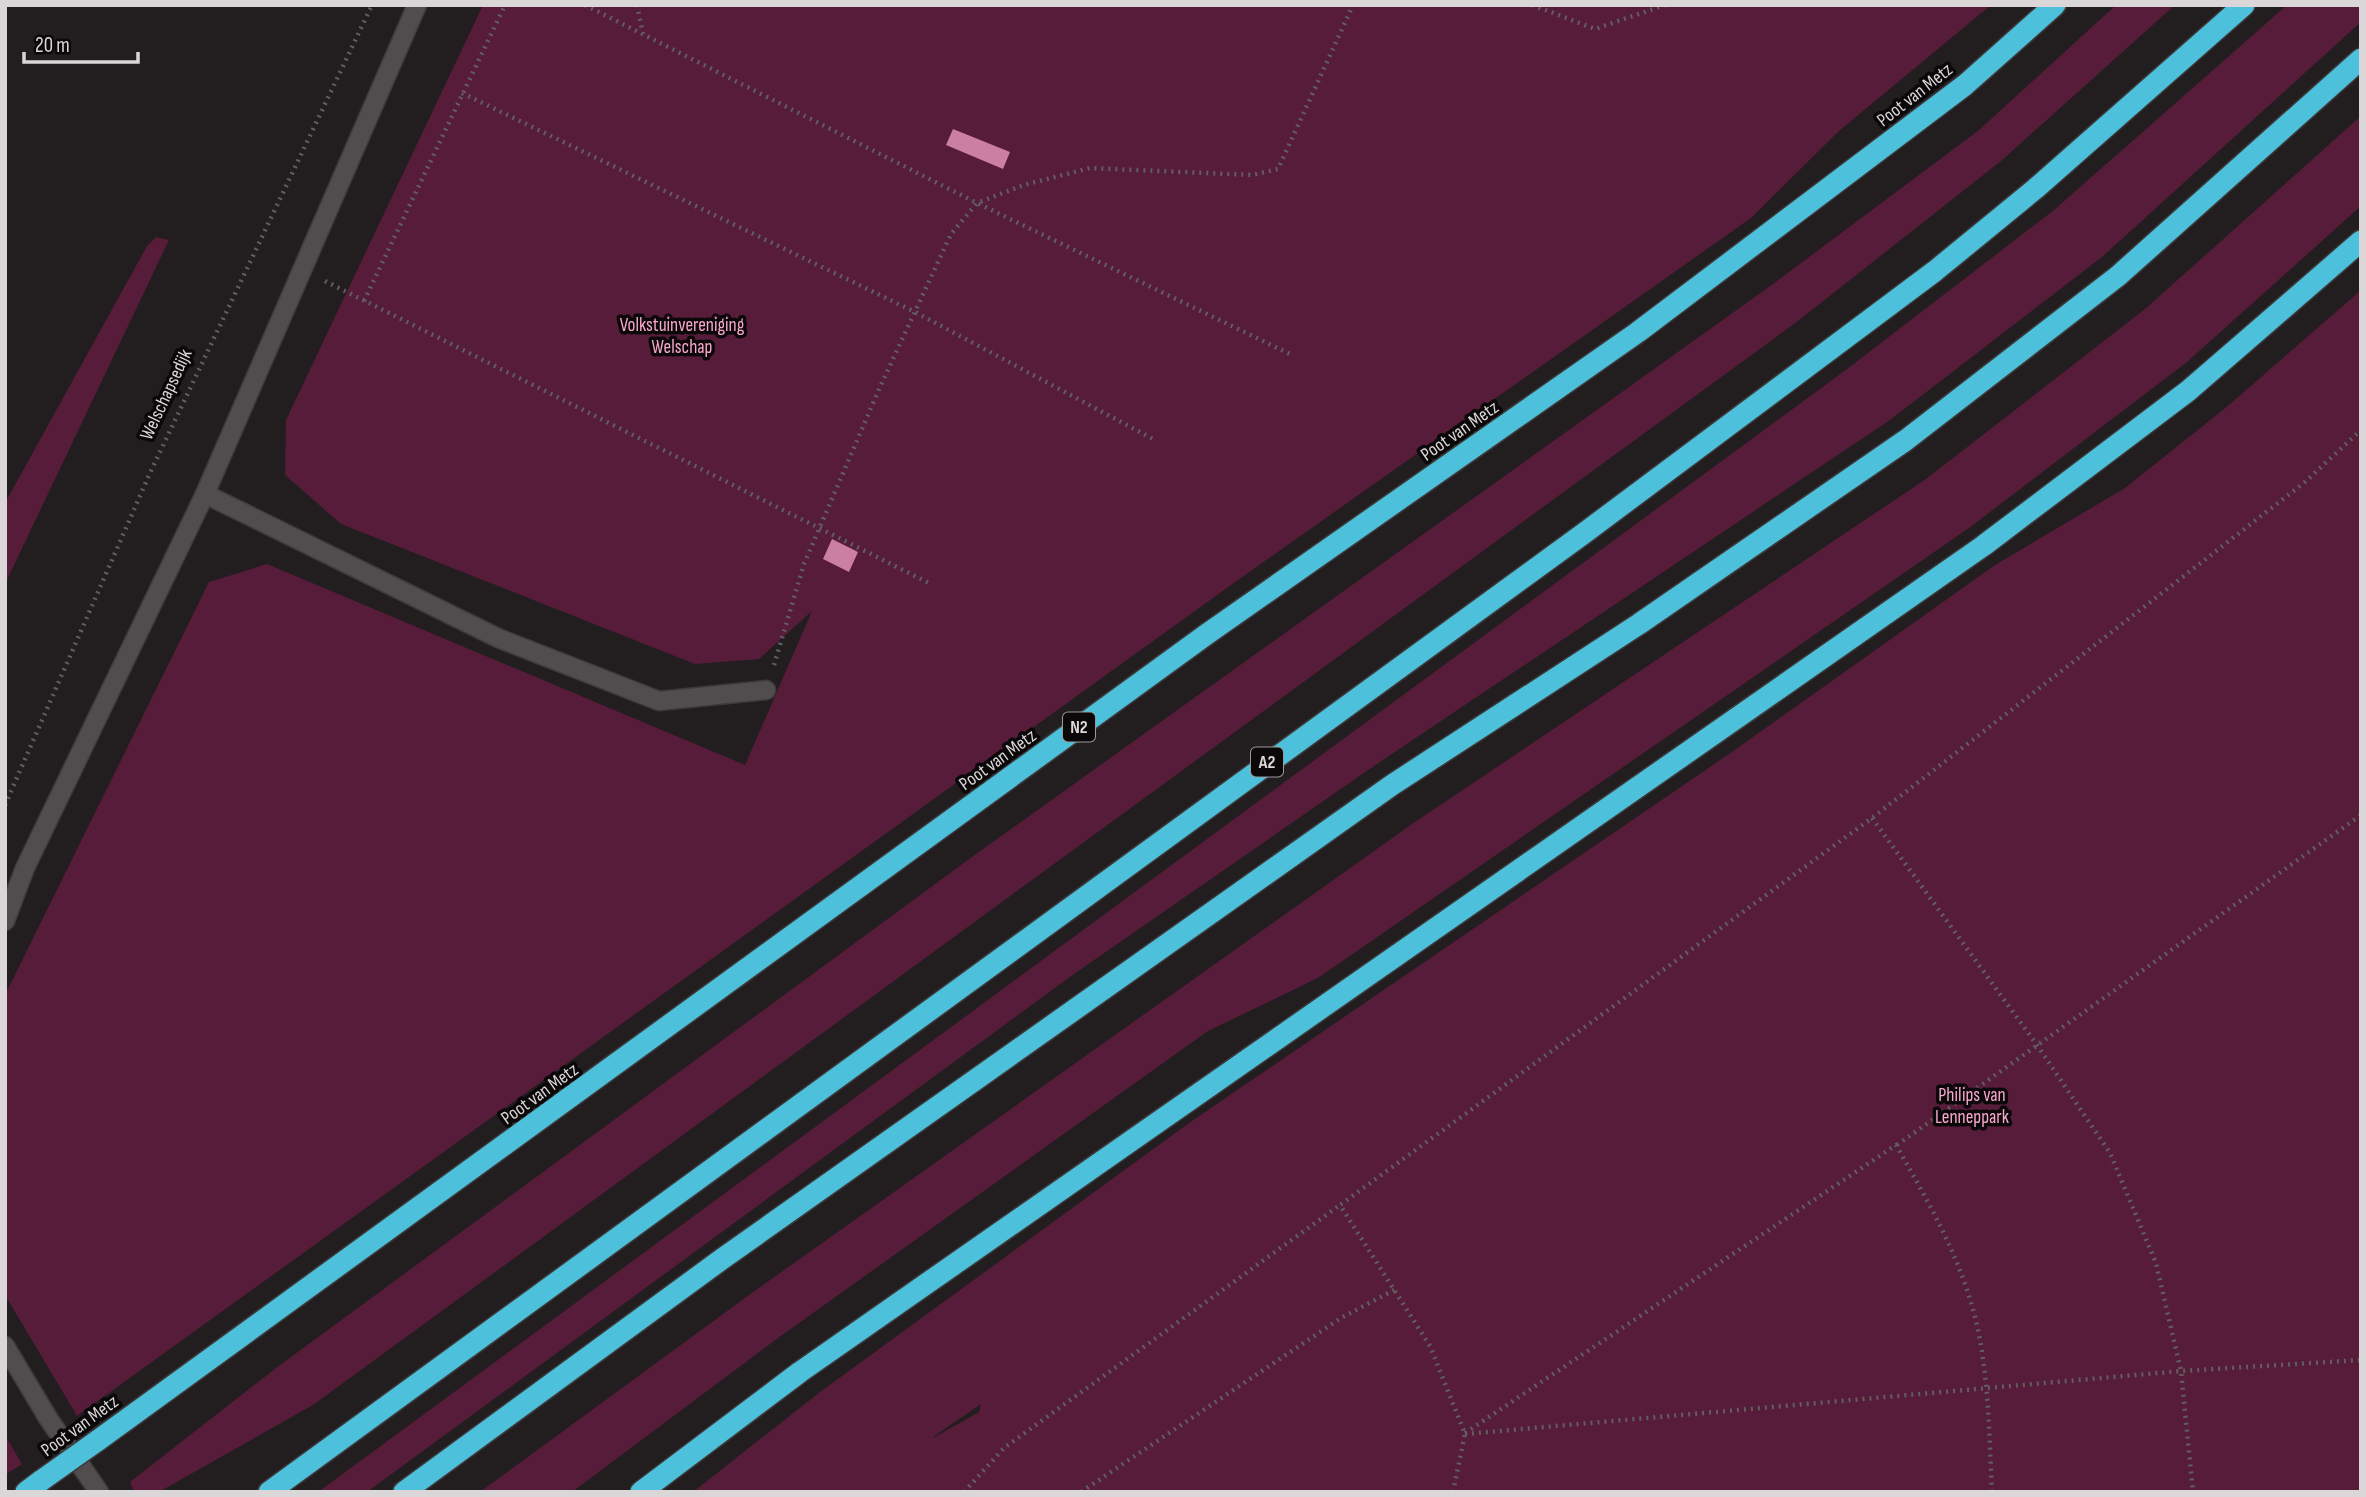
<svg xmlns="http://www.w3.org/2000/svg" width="2366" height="1497" font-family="'Sofia Sans Condensed',sans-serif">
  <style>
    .green { fill: #561c39; fill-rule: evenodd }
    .building { fill: #cb7fa1 }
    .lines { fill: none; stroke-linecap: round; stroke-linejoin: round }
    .lane-casing { stroke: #3d3a3b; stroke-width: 21 }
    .street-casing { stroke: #3d3a3b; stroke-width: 21 }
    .highway-casing { stroke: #3d3a3b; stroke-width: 24 }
    .path { stroke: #625e60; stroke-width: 4.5; stroke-dasharray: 2 5; stroke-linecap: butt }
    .lane { stroke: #514c4e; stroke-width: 18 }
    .street { stroke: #514c4e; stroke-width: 18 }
    .highway { stroke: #4dc1db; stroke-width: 21 }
    .highway-bridge-casing { stroke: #3d3a3b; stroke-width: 24; stroke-linecap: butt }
    .highway-bridge { stroke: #4dc1db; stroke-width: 21 }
    .labels { text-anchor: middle; stroke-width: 7; stroke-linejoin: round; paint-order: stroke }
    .shield { fill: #0a0809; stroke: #9c999b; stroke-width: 2 }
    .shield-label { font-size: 18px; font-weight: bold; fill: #dbd7d9 }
    .street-label { font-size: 19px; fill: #dbd7d9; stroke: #0a0809 }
    .park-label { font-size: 19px; fill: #faa7cb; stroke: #0a0809 }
  </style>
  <rect width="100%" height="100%" fill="#221d1f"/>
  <path class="green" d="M483,5H1991L1839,131L1751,218L1238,580L77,1416L5,1295V995L209,582L267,564L745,765L812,611L759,659L695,664L341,524L285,475L286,420Z
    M2116,5H2175L2001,161L1798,321L313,1405L159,1492H134L130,1482L276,1368L976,854L1773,284L1979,130Z
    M2287,5H2361V22L2102,257L1890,420L1374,766L1074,974L367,1492H318L1847,369L2054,210Z
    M2361,116V206L2187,362L1969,528L1318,978L1208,1031L778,1338L572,1492H480L749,1295L1412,824L1926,479L2145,309Z
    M156,237L169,240L5,584V503L147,246Z
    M2361,290V1492H693L820,1392L1189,1123L1729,754L1995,565L2125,488L2229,405ZM981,1404L979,1412L933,1438V1437Z
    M5,1435L22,1464L5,1475Z"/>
  <path class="building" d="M953,129L1010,152L1003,169L946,145Z
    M832,539L858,552L849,572L823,559Z"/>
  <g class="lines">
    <defs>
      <path id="lane" d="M205,494L498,638L659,701L766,690"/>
      <path id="street" d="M5,921L25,868L205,494L417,5
        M5,1346L48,1418L99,1492"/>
      <path id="highway" d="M97,1441L1207,634L1638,332L1965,85L2055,5
        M26,1492L42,1480
        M269,1492L1583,534L1935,271L2035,189L2244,5
        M404,1492L722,1259L1392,785L1639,624L1906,440L2118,276L2361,59
        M641,1492L800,1372L1983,546L2188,391L2361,241"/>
    </defs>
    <use href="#lane" class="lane-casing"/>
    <use href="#street" class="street-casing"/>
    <use href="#highway" class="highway-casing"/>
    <path class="path" d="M585,5L977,203L1292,355
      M637,5L643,34
      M1532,5L1595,29L1665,5
      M462,93L915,312L1153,439
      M325,281L929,583
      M364,301L505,5
      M774,665L804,564L880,387L951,234L977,203L1024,185L1090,168L1252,175L1278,169L1353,5
      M5,805L150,473L372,5
      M1872,818L2037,1045L2110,1153L2156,1263L2181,1371L2193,1492
      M1897,1145L2361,815
      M1465,1433L1896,1145C1928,1201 1961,1258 1976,1321C1989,1376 1989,1435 1992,1492
      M1465,1434L2181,1371L2361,1360
      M964,1492L1004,1448L1340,1205
      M1081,1492L1341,1318L1396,1289
      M1453,1492L1465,1434L1430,1346L1340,1205L1872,818L2305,482L2361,430"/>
    <use href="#lane" class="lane"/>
    <use href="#street" class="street"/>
    <use href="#highway" class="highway"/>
    <defs>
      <path id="highway-bridge" d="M42,1480L97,1441"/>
    </defs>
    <use href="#highway-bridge" class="highway-bridge-casing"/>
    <use href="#highway-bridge" class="highway-bridge"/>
  </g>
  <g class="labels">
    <g class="shield">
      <rect x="1063" y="712.5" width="32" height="29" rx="5"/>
      <rect x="1251" y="747.5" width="32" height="29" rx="5"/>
    </g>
    <g class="shield-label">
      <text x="1079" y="733">N2</text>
      <text x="1267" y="768">A2</text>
    </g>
    <g class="street-label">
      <text transform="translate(1914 94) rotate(-38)" y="7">Poot van Metz</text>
      <text transform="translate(165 394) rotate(-65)" y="7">Welschapsedijk</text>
      <text transform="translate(1459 430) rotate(-35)" y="7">Poot van Metz</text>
      <text transform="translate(997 759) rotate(-36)" y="7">Poot van Metz</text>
      <text transform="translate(539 1093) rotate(-36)" y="7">Poot van Metz</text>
      <text transform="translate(79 1425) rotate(-36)" y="7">Poot van Metz</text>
    </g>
    <g class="park-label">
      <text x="682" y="331">Volkstuinvereniging<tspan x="682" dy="22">Welschap</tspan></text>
      <text x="1972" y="1101">Philips van<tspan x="1972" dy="22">Lenneppark</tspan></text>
    </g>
  </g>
  <rect width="2366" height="1497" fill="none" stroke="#dbd7d9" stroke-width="14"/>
  <path d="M24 52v10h114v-10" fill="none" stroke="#dbd7d9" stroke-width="3.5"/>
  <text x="35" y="52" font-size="21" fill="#dbd7d9" stroke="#0a0809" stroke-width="5" paint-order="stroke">20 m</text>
</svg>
